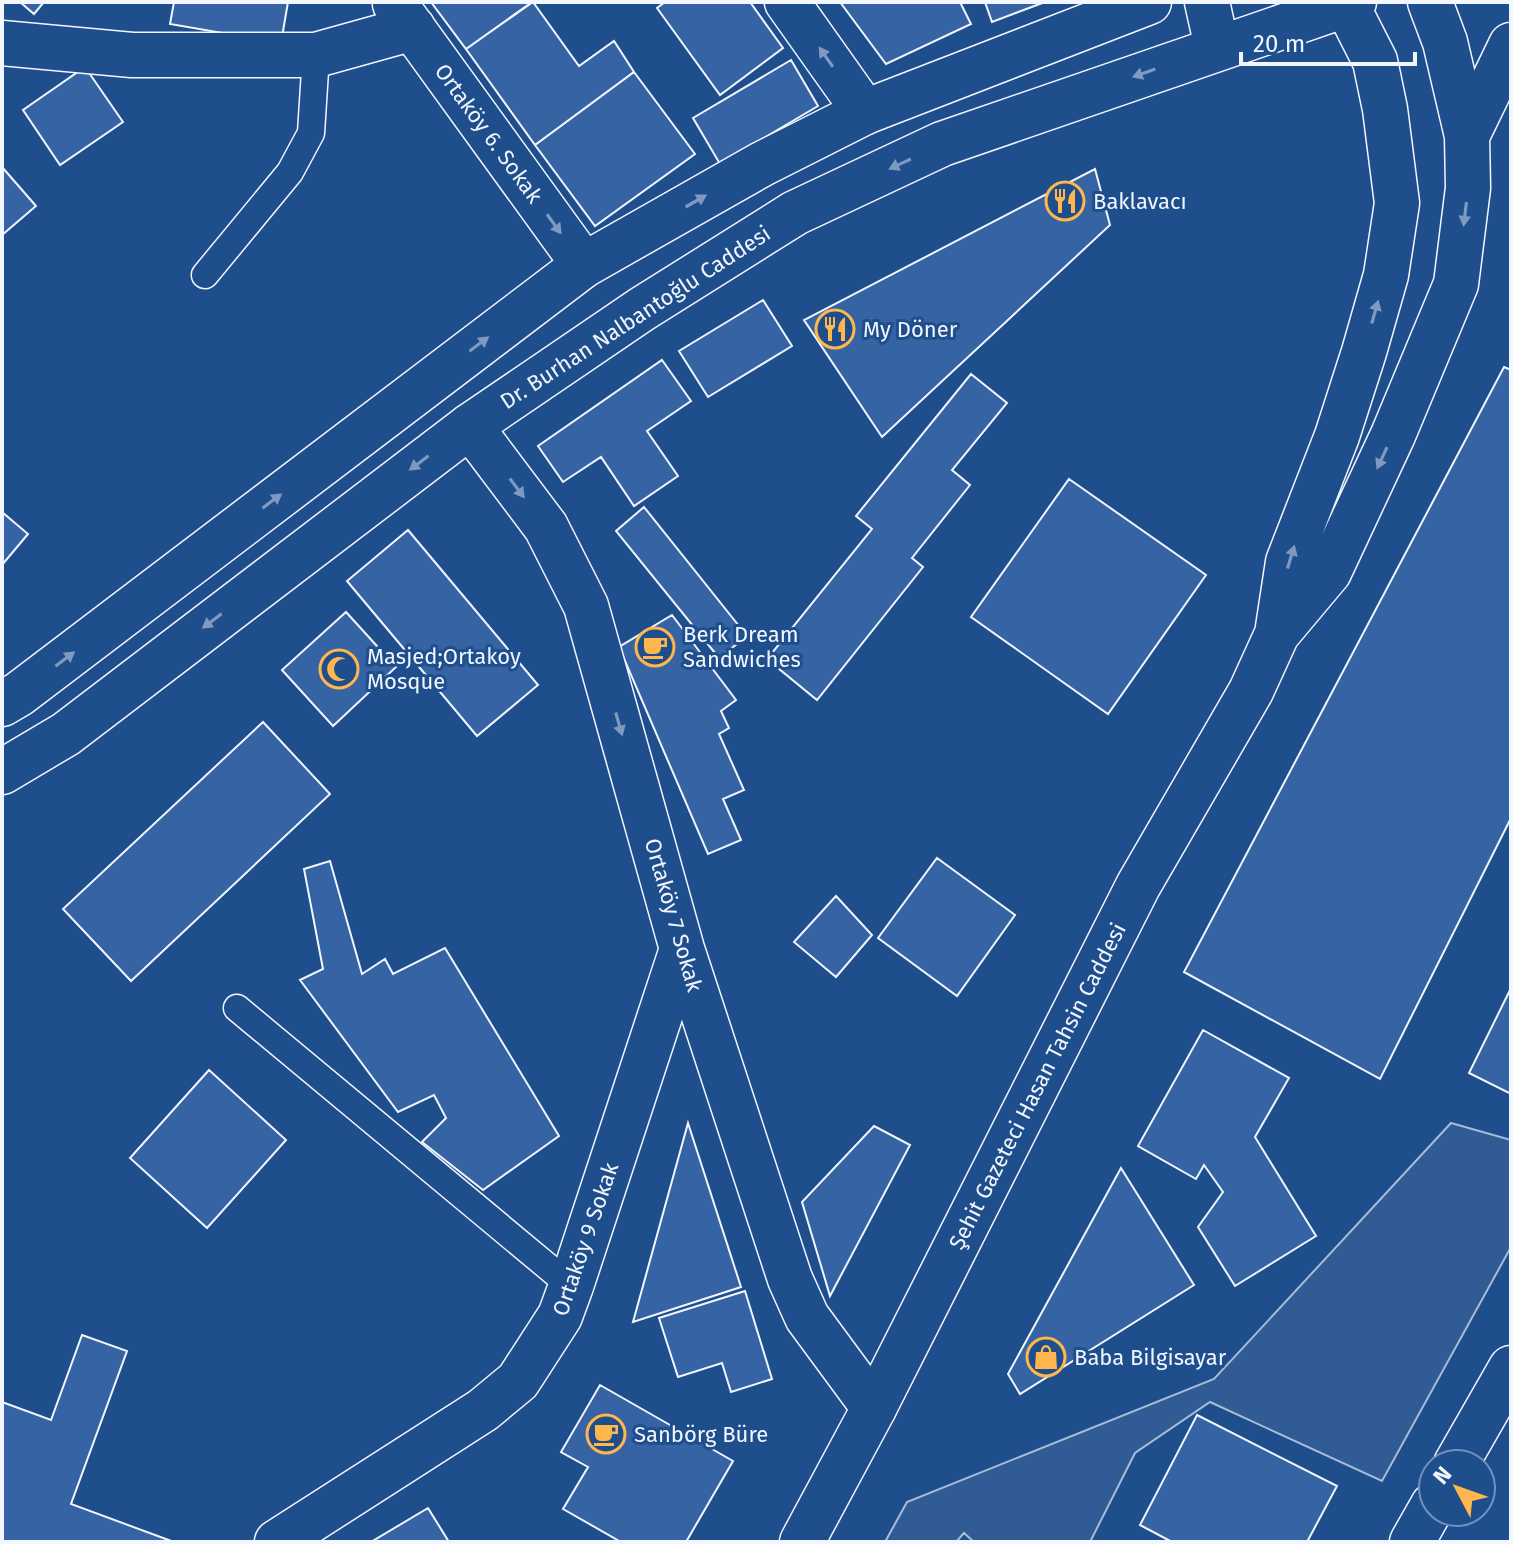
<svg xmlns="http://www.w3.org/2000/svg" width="1513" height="1544" font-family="'Fira Sans',sans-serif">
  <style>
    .green { fill: #305b95; stroke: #a8bbd7; stroke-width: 2 }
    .building { fill: #3563a3; stroke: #f2f6ff; stroke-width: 2 }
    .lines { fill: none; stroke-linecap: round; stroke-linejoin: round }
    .lane-casing { stroke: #f2f6ff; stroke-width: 29 }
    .street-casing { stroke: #f2f6ff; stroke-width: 47 }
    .primary-casing { stroke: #f2f6ff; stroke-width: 47 }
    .lane { stroke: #1f4e8c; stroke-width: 26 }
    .street { stroke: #1f4e8c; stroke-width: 44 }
    .primary { stroke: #1f4e8c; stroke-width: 44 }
    .oneway { fill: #7e9ac0 }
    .labels { text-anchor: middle; stroke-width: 6; stroke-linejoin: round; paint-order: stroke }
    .street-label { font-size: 22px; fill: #f2f6ff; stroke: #1f4e8c }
    .poi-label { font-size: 22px; fill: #f2f6ff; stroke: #1f4e8c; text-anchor: start }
  </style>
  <rect width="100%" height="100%" fill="#1f4e8c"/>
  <path class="green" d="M1451,1123L1511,1140V1247L1382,1481L1210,1402L1135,1453L1090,1542H974L964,1533L956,1542H885L907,1502L1214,1379Z"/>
  <path class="building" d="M20,2H44L34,14Z
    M174,2H288L281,43L170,24Z
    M431,2H532L466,49Z
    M533,2L579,66L614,41L634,72L535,145L466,49Z
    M665,2H750L783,48L720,95L657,8Z
    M840,2H960L971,24L886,64Z
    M985,2H1045L992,22Z
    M791,60L818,106L720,164L693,118Z
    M85,67L123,122L60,165L23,110Z
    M634,72L695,154L595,226L535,145Z
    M2,167L36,206L2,235Z
    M1095,169L1110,225L882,437L804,320Z
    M763,300L792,346L708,397L679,351Z
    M662,360L691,401L647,431L678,476L634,506L601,457L563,482L538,446Z
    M1504,367L1511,370V818L1380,1079L1184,972Z
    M971,374L1007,403L952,470L970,485L912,558L923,567L817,700L767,659L872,529L856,516Z
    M1069,479L1206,575L1108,714L971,617Z
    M644,507L747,636L719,658L616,531Z
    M2,512L28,534L2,565Z
    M408,530L538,685L477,736L347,581Z
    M346,612L396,667L333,726L282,670Z
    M672,615L736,700L721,711L729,728L719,734L744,790L723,799L741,840L708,854L619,647Z
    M263,722L330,794L131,981L63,909Z
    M937,858L1015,915L957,996L878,938Z
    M330,861L362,974L385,959L393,974L445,948L559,1136L483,1190L422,1142L446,1118L434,1095L398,1112L300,980L323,969L304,869Z
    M836,896L872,935L836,977L794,942Z
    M1511,988V1094L1469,1073Z
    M1203,1030L1289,1078L1255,1137L1316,1236L1235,1286L1198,1227L1223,1192L1204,1165L1196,1179L1138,1146Z
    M209,1070L286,1140L207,1228L130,1158Z
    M688,1123L741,1287L633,1322Z
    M874,1126L910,1145L830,1296L802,1202Z
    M1121,1168L1194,1285L1020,1394L1008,1374Z
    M745,1291L772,1379L731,1392L722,1363L678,1377L659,1318Z
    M82,1335L127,1351L71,1504L174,1542L2,1541V1402L51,1420Z
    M600,1385L733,1461L686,1542H621L563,1509L588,1467L561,1452Z
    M1197,1415L1337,1486L1307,1542H1172L1140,1525Z
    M428,1508L449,1542H371Z"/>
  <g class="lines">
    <defs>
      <path id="lane" d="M205,275L290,172L311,133L316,55
        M237,1008L571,1286"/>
      <path id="street" d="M787,2L865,112
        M1207,2L1217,47
        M395,4L584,265
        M2,43L132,55H316L413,28
        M470,426L546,527L586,606L682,949L790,1279L807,1317L874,1408
        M1456,1464L1511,1368
        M277,1542L483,1410L518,1381L560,1316L571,1286L682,949
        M1412,1542L1433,1505"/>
      <path id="primary" d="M1467,136L1511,45
        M1277,634L1288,562L1337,436L1364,352L1386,275L1397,203L1385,109L1375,61L1345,2
        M2,704L19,694L584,265L762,164L865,112L1149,2
        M2,772L66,734L470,426L642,309L795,213L942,144L1354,2
        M802,1542L874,1408L1138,886L1251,691L1277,634L1329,572L1393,435L1456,284L1468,188L1467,136L1445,42L1430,2"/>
    </defs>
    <use href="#lane" class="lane-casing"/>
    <use href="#street" class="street-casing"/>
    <use href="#primary" class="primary-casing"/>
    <use href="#lane" class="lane"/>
    <use href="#street" class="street"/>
    <use href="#primary" class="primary"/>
  </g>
  <defs><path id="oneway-solid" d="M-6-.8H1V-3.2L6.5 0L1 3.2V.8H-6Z" transform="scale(2)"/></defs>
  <g class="oneway">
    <use href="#oneway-solid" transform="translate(826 57) rotate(-125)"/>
    <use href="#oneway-solid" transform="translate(1144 73) rotate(161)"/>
    <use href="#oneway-solid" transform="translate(900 164) rotate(155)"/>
    <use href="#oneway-solid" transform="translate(696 201) rotate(-30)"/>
    <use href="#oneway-solid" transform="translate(1465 214) rotate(97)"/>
    <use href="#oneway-solid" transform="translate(554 224) rotate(54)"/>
    <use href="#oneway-solid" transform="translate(1375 312) rotate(-74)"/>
    <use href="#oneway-solid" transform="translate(479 344) rotate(-37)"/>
    <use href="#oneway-solid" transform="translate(1382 458) rotate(115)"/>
    <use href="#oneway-solid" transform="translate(419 463) rotate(143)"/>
    <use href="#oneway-solid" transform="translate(517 488) rotate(53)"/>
    <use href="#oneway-solid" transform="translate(272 501) rotate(-37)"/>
    <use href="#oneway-solid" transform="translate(1291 557) rotate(-73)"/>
    <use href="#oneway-solid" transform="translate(212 621) rotate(143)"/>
    <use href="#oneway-solid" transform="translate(65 659) rotate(-37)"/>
    <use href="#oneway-solid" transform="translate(619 724) rotate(74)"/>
  </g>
  <defs>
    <symbol id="restaurant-ring" viewBox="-11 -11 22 22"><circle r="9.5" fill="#1f4e8c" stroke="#ffb74d" stroke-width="1.5"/><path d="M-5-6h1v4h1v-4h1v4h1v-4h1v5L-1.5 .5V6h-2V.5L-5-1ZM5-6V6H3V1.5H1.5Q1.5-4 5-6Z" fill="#ffb74d"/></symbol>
    <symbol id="cafe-ring" viewBox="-11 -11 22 22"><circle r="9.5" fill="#1f4e8c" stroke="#ffb74d" stroke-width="1.5"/><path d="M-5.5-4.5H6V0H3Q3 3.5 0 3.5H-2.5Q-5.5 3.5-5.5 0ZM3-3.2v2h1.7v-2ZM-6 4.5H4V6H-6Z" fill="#ffb74d"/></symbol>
    <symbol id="mosque-ring" viewBox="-11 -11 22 22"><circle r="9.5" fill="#1f4e8c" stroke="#ffb74d" stroke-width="1.5"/><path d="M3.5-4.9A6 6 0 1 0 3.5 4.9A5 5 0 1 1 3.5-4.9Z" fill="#ffb74d"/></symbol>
    <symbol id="shop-ring" viewBox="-11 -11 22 22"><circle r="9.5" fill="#1f4e8c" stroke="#ffb74d" stroke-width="1.5"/><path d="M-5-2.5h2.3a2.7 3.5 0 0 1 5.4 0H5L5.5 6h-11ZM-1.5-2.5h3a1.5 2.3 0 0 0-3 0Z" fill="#ffb74d"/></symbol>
  </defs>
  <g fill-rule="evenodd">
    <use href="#restaurant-ring" x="1043" y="179" width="44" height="44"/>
    <use href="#restaurant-ring" x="813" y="307" width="44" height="44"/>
    <use href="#cafe-ring" x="633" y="625" width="44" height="44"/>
    <use href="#mosque-ring" x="317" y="647" width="44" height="44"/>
    <use href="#shop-ring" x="1024" y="1335" width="44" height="44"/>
    <use href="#cafe-ring" x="584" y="1412" width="44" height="44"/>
  </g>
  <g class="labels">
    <g class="street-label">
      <text transform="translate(489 133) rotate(54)" y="8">Ortaköy 6. Sokak</text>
      <text transform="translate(635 317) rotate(-33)" y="8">Dr. Burhan Nalbantoğlu Caddesi</text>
      <text transform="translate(674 915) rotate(74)" y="8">Ortaköy 7 Sokak</text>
      <text transform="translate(1037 1086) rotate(-63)" y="8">Şehit Gazeteci Hasan Tahsin Caddesi</text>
      <text transform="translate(585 1239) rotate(-71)" y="8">Ortaköy 9 Sokak</text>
    </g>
    <g class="poi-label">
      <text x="1093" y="209">Baklavacı</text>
      <text x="863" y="337">My Döner</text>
      <text x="683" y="642">Berk Dream<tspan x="683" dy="25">Sandwiches</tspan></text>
      <text x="367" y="664">Masjed;Ortakoy<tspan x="367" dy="25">Mosque</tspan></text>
      <text x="1074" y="1365">Baba Bilgisayar</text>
      <text x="634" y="1442">Sanbörg Büre</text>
    </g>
  </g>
  <rect width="1513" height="1544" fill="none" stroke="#f2f6ff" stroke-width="8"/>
  <g transform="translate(1457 1488) rotate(311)"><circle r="38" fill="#1f4e8c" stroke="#7391ba" stroke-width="2"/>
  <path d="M0-6L14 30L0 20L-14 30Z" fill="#ffb74d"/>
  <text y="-12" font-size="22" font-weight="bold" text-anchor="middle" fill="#f2f6ff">N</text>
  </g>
  <path d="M1241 52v12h174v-12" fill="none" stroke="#f2f6ff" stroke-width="4"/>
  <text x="1253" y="52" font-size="24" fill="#f2f6ff" stroke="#1f4e8c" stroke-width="6" paint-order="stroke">20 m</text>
</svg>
